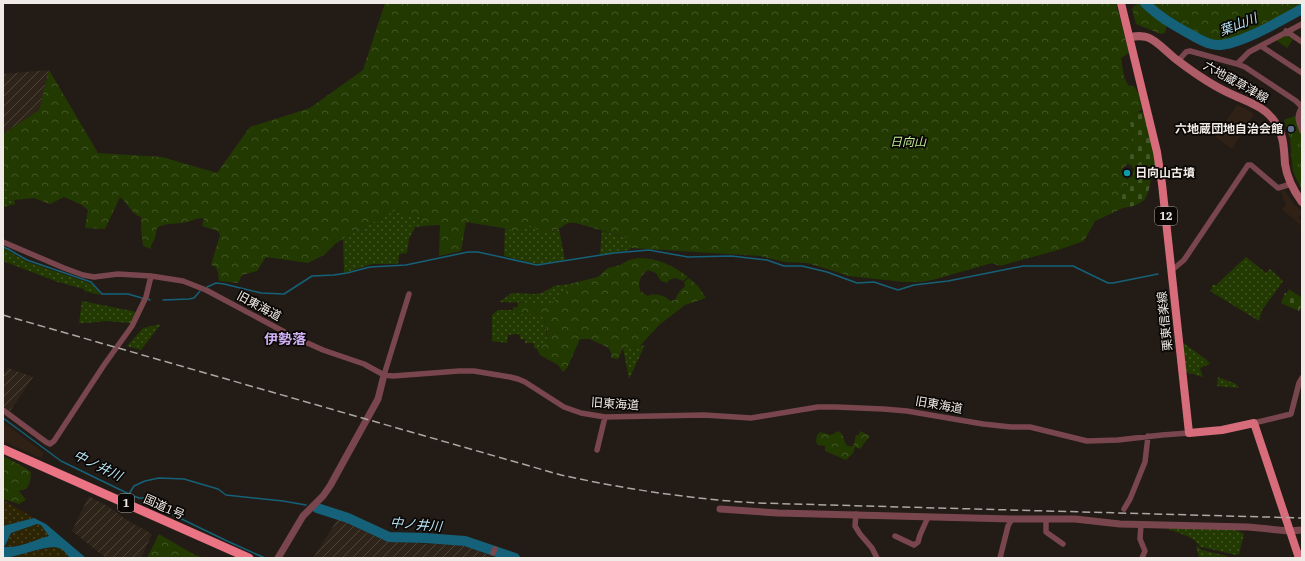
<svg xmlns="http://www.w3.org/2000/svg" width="1305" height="561" font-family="'IBM Plex Serif','Noto Sans JP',serif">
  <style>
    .commercial { fill: #302116 }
    .industrial { fill: url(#industrial-furrows) }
    .grass { fill: url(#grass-dots) }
    .forest { fill: url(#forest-crowns) }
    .sand { fill: url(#sand-dots) }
    .cemetery { fill: url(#cemetery-stones) }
    .park { fill: url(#park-tufts) }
    .water { fill: #156179; fill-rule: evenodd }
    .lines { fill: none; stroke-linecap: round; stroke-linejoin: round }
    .stream { stroke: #156179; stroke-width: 1.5 }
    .river { stroke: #156179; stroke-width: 10 }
    .minor { stroke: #7a464d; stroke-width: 5.5 }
    .tertiary { stroke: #7a464d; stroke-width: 7 }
    .secondary { stroke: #ae5c67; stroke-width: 8 }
    .primary { stroke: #d76c7b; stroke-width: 8 }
    .trunk { stroke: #ea7384; stroke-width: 9 }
    .rail { stroke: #ada7a3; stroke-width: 1.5; stroke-dasharray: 8 4; stroke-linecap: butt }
    .service-dot { fill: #5c6f8a; stroke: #0a0705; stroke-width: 1.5 }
    .culture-dot { fill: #0f9aa8; stroke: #0a0705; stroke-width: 1.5 }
    .labels { text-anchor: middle; stroke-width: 3.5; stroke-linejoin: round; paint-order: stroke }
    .shield { fill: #0a0705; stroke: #aba7a3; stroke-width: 1 }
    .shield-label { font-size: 11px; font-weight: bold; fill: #f0ebe7 }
    .street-label { font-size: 12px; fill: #f0ebe7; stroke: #0a0705 }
    .poi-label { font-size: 12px; font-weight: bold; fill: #f0ebe7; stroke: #0a0705; text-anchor: end }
    .park-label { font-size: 12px; font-style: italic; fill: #bfed90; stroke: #0a0705 }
    .water-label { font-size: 13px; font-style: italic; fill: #b8e4f5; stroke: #0a0705 }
    .quarter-label { font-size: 14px; font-weight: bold; fill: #d1b1f5; stroke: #0a0705 }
  </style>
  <defs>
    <pattern id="industrial-furrows" width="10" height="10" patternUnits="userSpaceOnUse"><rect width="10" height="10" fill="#2f2419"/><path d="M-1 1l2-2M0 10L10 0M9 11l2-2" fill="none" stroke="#4d443a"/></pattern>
    <pattern id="grass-dots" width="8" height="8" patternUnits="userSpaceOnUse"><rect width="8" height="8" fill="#233902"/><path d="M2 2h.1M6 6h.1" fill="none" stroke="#435627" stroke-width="1.8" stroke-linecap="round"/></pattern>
    <pattern id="forest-crowns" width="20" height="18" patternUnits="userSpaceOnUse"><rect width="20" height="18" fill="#233902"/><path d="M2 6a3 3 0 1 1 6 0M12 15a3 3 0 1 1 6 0" fill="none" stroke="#435627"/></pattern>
    <pattern id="sand-dots" width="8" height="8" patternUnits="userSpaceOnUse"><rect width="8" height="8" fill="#2c2403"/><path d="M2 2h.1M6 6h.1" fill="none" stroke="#4b4428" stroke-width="1.8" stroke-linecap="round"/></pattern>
    <pattern id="cemetery-stones" width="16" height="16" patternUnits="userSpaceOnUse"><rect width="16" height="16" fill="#233902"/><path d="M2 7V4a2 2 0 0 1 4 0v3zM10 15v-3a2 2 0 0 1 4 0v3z" fill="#435627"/></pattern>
    <pattern id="park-tufts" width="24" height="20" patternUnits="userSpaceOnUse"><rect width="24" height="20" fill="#233902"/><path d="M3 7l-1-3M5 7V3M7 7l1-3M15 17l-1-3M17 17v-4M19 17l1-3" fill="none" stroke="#435627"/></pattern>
  </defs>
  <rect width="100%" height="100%" fill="#231c16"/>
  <path class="commercial" d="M1237,105L1246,109L1254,114L1232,149L1215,137Z
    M1280,190L1285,191L1293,203L1302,212V215L1298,217L1302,223V226L1294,219L1282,210L1286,204Z
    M3,422L44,453L41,458L3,441Z"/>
  <path class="industrial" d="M49,70L39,110L3,134V74Z
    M8,368L33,377L10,411L3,406V375Z
    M89,496L109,507L128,521L152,534L141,558H106L72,531Z
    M338,519L383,540L410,543L459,545L471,548L491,556L489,558H313Z"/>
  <path class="grass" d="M3,189H6L14,200L15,204L3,207Z
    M397,209L420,214L424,226L415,227L409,239L407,253L399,254L398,264H372L344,273L343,239L351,231L363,228Z
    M532,225L552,232L559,229L565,260L538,264L504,256L505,228L513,231Z
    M602,231L628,238L631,248L629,250L600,255Z
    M3,248L28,262L92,284L101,295L84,291V289L58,282L3,261Z
    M1246,257L1266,273L1270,269L1283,281L1262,310L1259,321L1210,291L1212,289V285H1216Z
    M569,284L565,296L544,307L536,303L499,302L512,293L535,294L542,293L554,286Z
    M82,301L137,312L131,323L105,321L87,323H79Z
    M498,310H513V313L542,315L546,325L547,341L537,349L534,348V343H525V339H520V335L518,334L508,335L507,343L492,341V315Z
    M161,324L141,350L127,346L143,328Z
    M1182,342L1207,360L1210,364L1200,368L1203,377L1185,372Z
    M645,345L629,379L623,348L639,347Z
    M1218,377L1236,384L1239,388L1217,386Z
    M1163,527L1234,529L1244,534L1239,554L1236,555L1201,547L1194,540L1187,536Z
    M1196,545L1202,550L1227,556V558H1199Z"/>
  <path class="forest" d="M385,3H1116L1129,53L1121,58L1124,77L1128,85L1135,87L1139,94L1142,109L1129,118L1134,141V147L1126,158L1128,164L1123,168L1121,171L1123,177L1127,179L1130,184L1121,193L1123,208L1095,221L1084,241L1058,250L1000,266L992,263L936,279L922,282H903L849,276L821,267L807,263L785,262L760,256L631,248L628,238L576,223C573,223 569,222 566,224C564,225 561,228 558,229C549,234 539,233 532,225L521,231H513L503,228L466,222L461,251L439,256L440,225L424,226L420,214L407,217L397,209L363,228L351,231L343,239L335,244L324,255L308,263L266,257L257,271L242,275L238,283L219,281L218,272L216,267L211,265L220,235L218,231L202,226L204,218C196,218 189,222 182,223C172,224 165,223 157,228L155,238L151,246V249L143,246L141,229V217C132,215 128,203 120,197L105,229L85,228L88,210L82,205L64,197L50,204L34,198L14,200L6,189H3V134L39,110L49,70L98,153L162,157L217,173L250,127L310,108L363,70Z
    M1139,3L1156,18L1167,25L1165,33L1161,34L1136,24L1132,9L1134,6Z
    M1152,3H1302V5C1283,15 1234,46 1215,41C1205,39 1195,32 1187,28C1173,21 1162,14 1152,3Z
    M638,258C657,258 673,265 688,277L683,281L675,278L669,280L668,283L661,281L656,273L648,270C640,276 638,281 640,291L648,296C654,293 665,295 670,301L675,300L679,292L685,286L684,282L689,278L698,286L706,298L685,305L659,325L639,347L623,348L618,359L611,358V353L609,348L590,339H580L567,368L563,372L558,365L540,355L537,349L547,341C547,332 547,323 542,315L513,313V307H518V303H536L544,306L564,296L569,284L598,277L608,268L620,265L629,260Z
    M838,431L842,434L846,445L852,447L854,444L856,435H859L860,431L870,436L860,449L855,447L853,453L846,460L825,451V446L818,445L816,441L817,435L820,432L831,435Z
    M3,456L22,466L31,472L30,482L27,488L19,491L26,500L19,504L3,499Z
    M159,534L193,554L204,558H147Z"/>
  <path class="sand" d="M3,500L34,518L3,526Z
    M37,524L41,525L50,536C34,540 20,547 4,547L7,544V540L11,533Z
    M52,547L61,548L70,558H9L16,555Z"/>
  <path class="cemetery" d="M1138,112L1144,113L1156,162V172L1152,171L1147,165L1143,166V169L1151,179C1147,200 1146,204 1123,208L1121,193L1130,184L1127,179L1133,176L1134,169L1131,165L1128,164L1126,158L1134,147V141L1129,118Z
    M1289,289L1302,298V305L1299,311L1281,303L1285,293H1287Z"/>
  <path class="park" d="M1285,35L1293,39L1287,48L1276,40Z
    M1295,116L1302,136V188H1301L1293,172L1290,138L1284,120Z"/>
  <path class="water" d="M34,518L46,524L86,558H70C67,555 65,551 61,549C51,542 16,558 3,558V526ZM37,524L41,525L49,536C34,540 20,548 4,547C7,543 8,538 11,533Z"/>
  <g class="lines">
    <path class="stream" d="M3,247L8,249L27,260L91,282L102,294H128L142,298
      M207,287L216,283L224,284L261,293L284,294L312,276L334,275L347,273L370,267L406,265L468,252H478L537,265L614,253L649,250L688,257L731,256L767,260L784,266H802L827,272L857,283L874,282L898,290L914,285L948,281L1023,266H1073L1108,283H1113L1158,274
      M148,299L150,300
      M163,300L189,299L194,298L200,291
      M3,418L61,461L129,494L134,486L145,481L159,478L184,479L218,489L226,495L283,501L306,505
      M129,494L139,498H145
      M154,502L159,508L227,541L265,558"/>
    <path class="river" d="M1145,3C1160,18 1177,27 1195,37C1203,41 1209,45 1218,45C1239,45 1282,20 1302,9
      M317,508L348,518L389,537L425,538L465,541L515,558"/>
    <path class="minor" d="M1286,31L1302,42
      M1261,46L1302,73
      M1178,61L1186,52L1190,51L1237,64L1249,52L1302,24
      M1237,64L1245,67L1296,101L1302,107
      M1302,107C1296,117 1298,120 1302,131
      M3,242L64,268L83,275L94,277L118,274L151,276L183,281L206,290L292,336L323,350L364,364L384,375L393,376L459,371H474L510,377L518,379L525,382L564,407L581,413L605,417L704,415L751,418L818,407H836L883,409L907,411L983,424L1011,427H1030L1087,441L1118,440L1162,435L1189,433
      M1171,271L1184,260L1248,165H1251L1278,188L1291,184
      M384,375L409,294
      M3,410L46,442L50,444L54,441L104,365L132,326L146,297L151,276
      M1254,423L1291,414L1299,383L1302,378
      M597,450L605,417
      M1124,509L1130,499L1145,462L1148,436
      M856,514L855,526L860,534L872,548L877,558
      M1046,519V532L1063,544
      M1141,524L1140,539L1145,551L1142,558
      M895,536L914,545L918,542L920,535L928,517
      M493,553L495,549
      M1000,558L1008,526L1012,519"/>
    <path class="tertiary" d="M720,509L778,513L1012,519H1075L1120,524L1248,527L1289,531L1302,530
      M278,558L303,516L323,496L330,486L378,399L384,375"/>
    <path class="secondary" d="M1130,37C1137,36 1145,35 1151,39C1160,44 1168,53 1177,60C1194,73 1211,85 1231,94C1248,102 1267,107 1277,125C1284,137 1284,150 1285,164C1287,178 1293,190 1302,202"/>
    <path class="primary" d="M1121,3L1157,152L1162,184L1189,433L1222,430L1254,423L1299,558"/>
    <path class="trunk" d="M3,449L249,558"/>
    <path class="rail" d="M3,315L561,475C625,489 690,499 757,503L1302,518"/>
  </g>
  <circle class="service-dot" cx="1291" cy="129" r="4"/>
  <circle class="culture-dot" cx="1127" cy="173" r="4"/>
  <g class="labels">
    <g class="shield">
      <rect x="1155" y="207" width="22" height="18" rx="3"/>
      <rect x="118" y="494" width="16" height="18" rx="3"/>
    </g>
    <g class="shield-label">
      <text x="1166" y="220">12</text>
      <text x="126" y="507">1</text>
    </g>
    <g class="street-label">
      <text transform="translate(1236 82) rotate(29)" y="4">六地蔵草津線</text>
      <text transform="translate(259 306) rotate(28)" y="4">旧東海道</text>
      <text transform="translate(1165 321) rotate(-96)" y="4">栗東信楽線</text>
      <text transform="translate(615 404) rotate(4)" y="4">旧東海道</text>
      <text transform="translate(939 405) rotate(10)" y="4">旧東海道</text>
      <text transform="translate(164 507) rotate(24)" y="4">国道1号</text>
    </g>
    <g class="poi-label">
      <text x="1283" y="133">六地蔵団地自治会館</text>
      <text x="1135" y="177" text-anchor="start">日向山古墳</text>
    </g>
    <g class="park-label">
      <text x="908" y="146">日向山</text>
    </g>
    <g class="water-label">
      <text transform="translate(1238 24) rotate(-21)" y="5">葉山川</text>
      <text transform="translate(98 465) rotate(26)" y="5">中ノ井川</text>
      <text transform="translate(416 524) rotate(5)" y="5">中ノ井川</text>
    </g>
    <g class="quarter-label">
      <text x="285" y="344">伊勢落</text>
    </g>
  </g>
  <rect width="1305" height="561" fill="none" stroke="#f0ebe7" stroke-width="8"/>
</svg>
